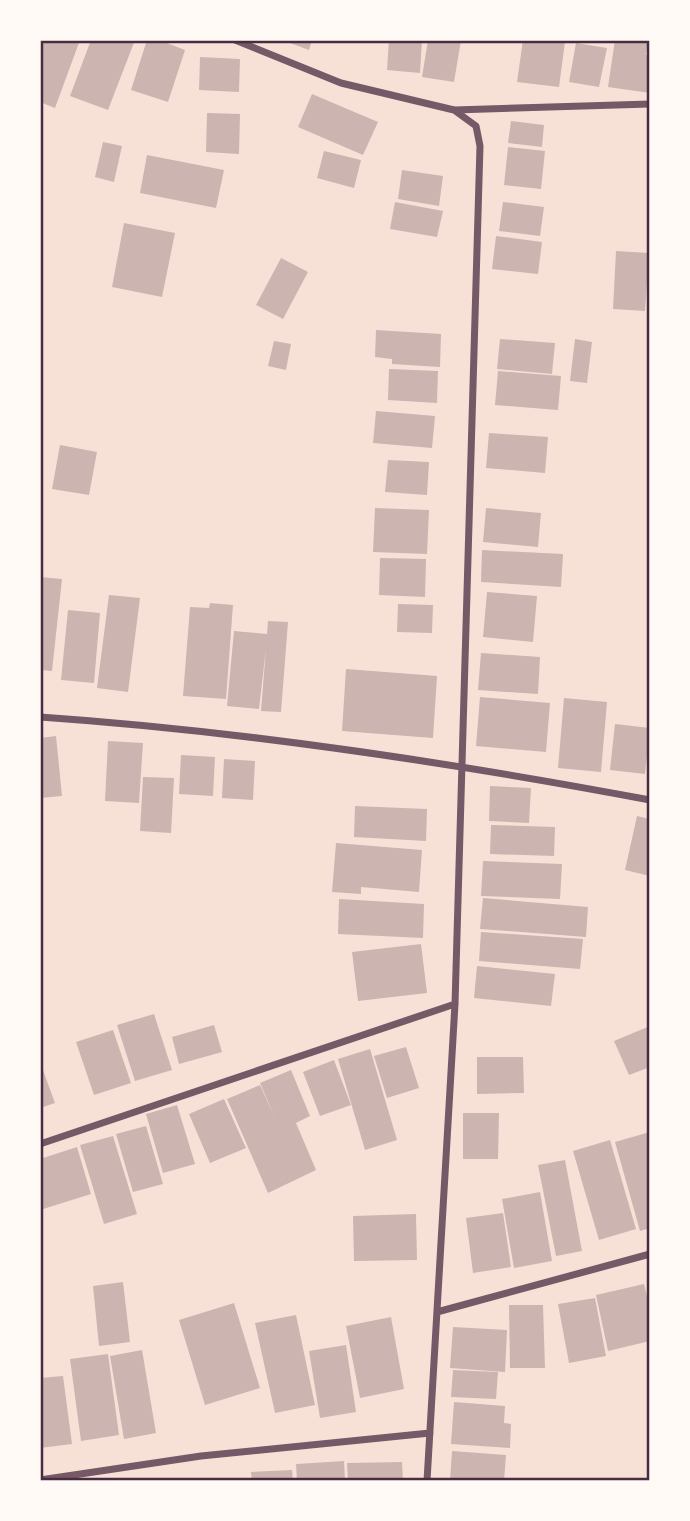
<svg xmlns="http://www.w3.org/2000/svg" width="690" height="1521" font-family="'IBM Plex Sans',sans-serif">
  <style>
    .building { fill: #ccb4b1 }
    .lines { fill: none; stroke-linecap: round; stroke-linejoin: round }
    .minor { stroke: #755966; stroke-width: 7 }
    .neatline { fill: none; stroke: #4a2c40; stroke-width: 2.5 }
  </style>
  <rect width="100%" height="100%" fill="#f7e1d7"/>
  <path class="building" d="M40,40H80L55,108L40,102Z
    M91,40H135L108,110L70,96Z
    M147,40H159L185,50L168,102L131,90Z
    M282,40H312L309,50Z
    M389,40H422L420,73L387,70Z
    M428,40H461L454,82L422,77Z
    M523,40L565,42L559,87L517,82Z
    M615,40H648L646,55L650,56V93L608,87Z
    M576,43L607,48L599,87L569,82Z
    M200,57L240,59L239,92L199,90Z
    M312,94L378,122L363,155L298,127Z
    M207,113L240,114L239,154L206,152Z
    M511,121L544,125L542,147L508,143Z
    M103,142L122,146L114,182L95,177Z
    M508,147L545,151L541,189L504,185Z
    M324,151L361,160L354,188L317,178Z
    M147,155L224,170L216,208L140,193Z
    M402,170L443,176L439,206L398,199Z
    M395,202L443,211L437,237L390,229Z
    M503,202L544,207L540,236L499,231Z
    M124,223L175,233L162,297L112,287Z
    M496,236L542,242L538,274L492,269Z
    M616,251L649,253L645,311L613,309Z
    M281,258L308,272L283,319L256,305Z
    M376,330L441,334L440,367L392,364V359L375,357Z
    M500,339L555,343L552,374L497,369Z
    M575,339L592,342L587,383L570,381Z
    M274,341L291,344L286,370L268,366Z
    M389,369L438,371L437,403L388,400Z
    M498,371L561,376L558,410L495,405Z
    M376,411L435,416L432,448L373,443Z
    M489,433L548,437L545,473L486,468Z
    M60,445L97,452L89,495L52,489Z
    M388,460L429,462L427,495L385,492Z
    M375,508L429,510L427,554L373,552Z
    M486,508L541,513L538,547L483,542Z
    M482,550L563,554L561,587L481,582Z
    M380,558L426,559L425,597L379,595Z
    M40,577L62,579L52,671L40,670Z
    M487,592L537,596L533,642L483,637Z
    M109,595L140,598L128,692L97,688Z
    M210,603L233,605L226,699L183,696L190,607L209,608Z
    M398,604L433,605L432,633L397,632Z
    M68,610L100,613L94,683L61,680Z
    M268,621L288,622L281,712L261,711L266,648L259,709L227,706L234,631L267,634Z
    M481,653L540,657L538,694L478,690Z
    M346,669L437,676L433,738L342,731Z
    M480,697L550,703L546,752L476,746Z
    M564,698L607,702L601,772L558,768Z
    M615,724L650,728L645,774L610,770Z
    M56,736L62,796L40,798V738Z
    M108,741L143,743L139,803L105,801Z
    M181,755L215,757L213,796L179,794Z
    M224,759L255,761L253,800L222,798Z
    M143,777L174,778L171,833L140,831Z
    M490,786L531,788L529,823L489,821Z
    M355,806L427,809L426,841L354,837Z
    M637,816L650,819V876L625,870Z
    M491,825L555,827L554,856L490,854Z
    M336,843L422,850L419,892L361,887V894L332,892Z
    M483,861L562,864L560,899L481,896Z
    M483,898L588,907L586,937L480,929Z
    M339,899L424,904L423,938L338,934Z
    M481,932L583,939L580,969L479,961Z
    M421,944L427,993L358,1001L352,952Z
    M477,966L555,974L551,1006L474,998Z
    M154,1014L172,1070L135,1081L117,1025Z
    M214,1025L222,1052L179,1064L172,1037Z
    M650,1026V1067L629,1075L614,1041Z
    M113,1030L131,1083L94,1095L76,1042Z
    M406,1047L419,1088L387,1098L374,1056Z
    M370,1049L397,1140L365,1150L338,1059Z
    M477,1057H523L524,1093L477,1094Z
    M334,1060L351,1105L320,1116L303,1072Z
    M40,1062L55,1103L40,1108Z
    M291,1070L310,1116L296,1123L316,1170L268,1193L227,1099L260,1085L275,1118L260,1083Z
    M224,1099L246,1148L210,1163L189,1114Z
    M177,1105L195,1164L163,1173L146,1114Z
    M463,1113H499L498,1159H463Z
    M146,1126L163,1184L133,1192L116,1134Z
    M650,1132V1228L640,1231L615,1142Z
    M113,1136L137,1214L104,1224L80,1145Z
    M610,1140L636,1229L599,1240L573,1151Z
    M77,1147L91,1194L40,1210V1159Z
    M565,1160L582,1251L556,1256L538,1165Z
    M540,1192L552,1261L514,1268L502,1199Z
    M503,1213L511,1267L473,1273L466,1218Z
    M416,1214L417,1260L354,1261L353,1216Z
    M123,1282L130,1342L99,1346L93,1286Z
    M644,1284L650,1309V1341L608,1351L596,1295Z
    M595,1298L606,1356L569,1363L558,1304Z
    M234,1303L260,1388L205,1405L179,1320Z
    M509,1305H543L545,1368H510Z
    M296,1315L315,1405L275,1413L255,1323Z
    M391,1317L404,1389L360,1398L346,1326Z
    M453,1327L507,1330L505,1372L450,1368Z
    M346,1345L356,1412L320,1418L309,1351Z
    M142,1350L156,1433L124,1439L110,1356Z
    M108,1354L119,1435L81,1441L70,1359Z
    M453,1370L498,1372L496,1399L451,1397Z
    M63,1376L72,1444L40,1448V1378Z
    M454,1402L505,1406L504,1423L511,1424L510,1448L451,1444Z
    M452,1451L506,1455L504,1481H450Z
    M344,1461L345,1481H297L296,1464Z
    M402,1462L403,1481H348L347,1463Z
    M292,1470L293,1481H252L251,1472Z"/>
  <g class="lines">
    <path class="minor" d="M235,40L341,83L454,110L650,104
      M40,717C245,731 448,762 650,800
      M40,1144L455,1004
      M437,1312L650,1254
      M40,1480L201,1456L430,1433
      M427,1481L455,1004L480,146L476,126L454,110"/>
  </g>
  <rect width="690" height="1521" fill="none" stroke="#fffaf5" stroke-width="84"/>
  <rect x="42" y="42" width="606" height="1437" class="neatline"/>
</svg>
